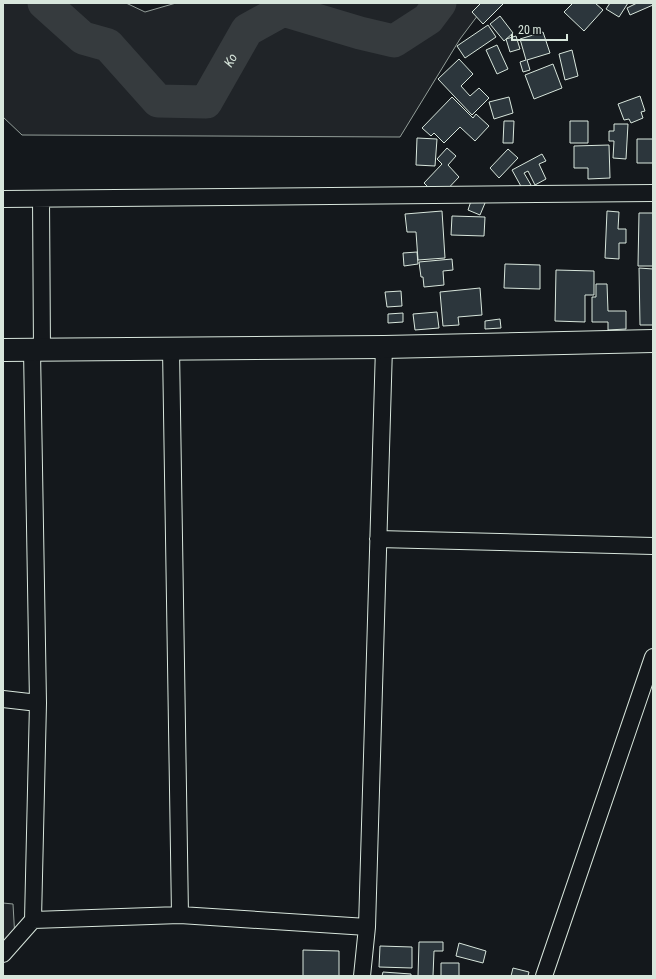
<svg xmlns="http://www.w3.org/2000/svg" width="656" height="979" font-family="'Roboto Condensed',sans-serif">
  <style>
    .green { fill: #202428; stroke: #939e99 }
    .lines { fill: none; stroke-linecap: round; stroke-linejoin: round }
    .river { stroke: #363b3e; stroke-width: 33 }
    .building { fill: #2c363c; stroke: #d8e6dc }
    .minor-casing { stroke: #d8e6dc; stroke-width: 18 }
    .secondary-casing { stroke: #d8e6dc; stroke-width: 24 }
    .minor { stroke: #14181c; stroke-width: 16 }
    .secondary { stroke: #14181c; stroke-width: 22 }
    .labels { text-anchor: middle; stroke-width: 3; stroke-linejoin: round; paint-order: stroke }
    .water-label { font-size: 13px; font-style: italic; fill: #d8e6dc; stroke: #14181c }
  </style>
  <rect width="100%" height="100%" fill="#14181c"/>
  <path class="green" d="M3,3H126L145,12L176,3H487L460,39L400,137L22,135L3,117Z
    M3,903L13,904L15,939L3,948Z"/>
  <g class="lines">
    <path class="river" id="s1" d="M44,3L83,38L108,45L158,101L206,102L247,30L283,10L360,33L394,41L428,19L440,3"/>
  </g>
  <path class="building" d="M481,3H504L483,24L472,12Z
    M573,3H595L603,10L584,31L564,12Z
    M610,3H628L619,17L606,9Z
    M637,3H653V5L630,15L627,8Z
    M500,16L513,33L504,41L490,24Z
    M488,25L496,37L465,58L457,46Z
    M543,32L550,53L527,60L530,70L523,72L520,62L526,60L520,39Z
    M516,36L520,49L510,52L506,39Z
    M497,45L508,69L497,74L486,50Z
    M572,50L578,76L565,80L559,54Z
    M459,59L473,74L461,86L470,96L479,88L489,98L472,115L438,79Z
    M553,64L562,88L534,99L525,75Z
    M640,96L645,111L641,112L643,118L631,123L629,119L624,120L618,104Z
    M452,97L473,118L476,114L489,126L475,141L460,127L444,143L434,133L431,136L422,128Z
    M509,97L513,113L494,119L489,102Z
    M504,121H514L513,143H503Z
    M570,121H588V143H570Z
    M614,124H628L626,159L613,158L614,141H609V131H614Z
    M417,138L437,139L435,166L416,165Z
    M637,139H653V163H637Z
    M609,145L610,178L588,179V168H574V146Z
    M447,148L456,156L448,165L459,177L439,198L424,183L442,164L437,159Z
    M508,149L518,158L499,178L490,168Z
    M542,154L546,161L539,164L546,179L535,185L528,171L524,173L531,185L523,190L512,170Z
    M472,198L485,203L480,215L468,210Z
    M442,211L445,258L418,260L416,232H407L405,214Z
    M607,211L619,212L618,229H626V243H619V259L605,258Z
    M639,213H653V266H638Z
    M452,216L485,217L484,236L451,235Z
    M417,252L418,264L404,266L403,253Z
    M452,259L453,270L443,271L444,285L424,287L423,277H421L419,262Z
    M505,264L540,265V289L504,288Z
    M639,268L653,269V325H640Z
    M556,270L594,271V295H585V322L555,321Z
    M596,284H607L608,311H626V329L608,330V322H592V297H596Z
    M480,288L482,315L458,317L459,325L443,326L440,292Z
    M401,291L402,306L387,307L385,292Z
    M437,312L439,328L415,330L413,314Z
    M403,313V322L388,323V314Z
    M500,319L501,328L485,329V321Z
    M419,942H443V951H434L433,976H418Z
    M459,943L486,951L483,963L456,956Z
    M380,946L412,947V968L379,967Z
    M303,950L339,951V976H303Z
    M441,963H459V976H441Z
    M513,968L529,972L528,976H511Z
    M383,972L411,974V976H382Z"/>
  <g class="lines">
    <defs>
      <path id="minor" d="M3,199L653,193
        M41,199L42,350
        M171,349L180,915
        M32,350L38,703L33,920
        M378,539L653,546
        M3,699L38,703
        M3,954L33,920L180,915L367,927
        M362,976L367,927L384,347
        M544,976L653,657"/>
      <path id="secondary" d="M3,350L384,347L653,341"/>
    </defs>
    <use href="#minor" class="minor-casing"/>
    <use href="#secondary" class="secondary-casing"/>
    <use href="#minor" class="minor"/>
    <use href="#secondary" class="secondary"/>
  </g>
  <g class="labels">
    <g class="water-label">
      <text dy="5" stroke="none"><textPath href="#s1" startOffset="250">Ko</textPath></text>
    </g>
  </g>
  <rect width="656" height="979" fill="none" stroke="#d8e6dc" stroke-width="8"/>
  <path d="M512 34v6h55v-6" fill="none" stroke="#d8e6dc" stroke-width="2"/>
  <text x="518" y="34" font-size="12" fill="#d8e6dc" stroke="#14181c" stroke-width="3" paint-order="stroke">20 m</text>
</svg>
